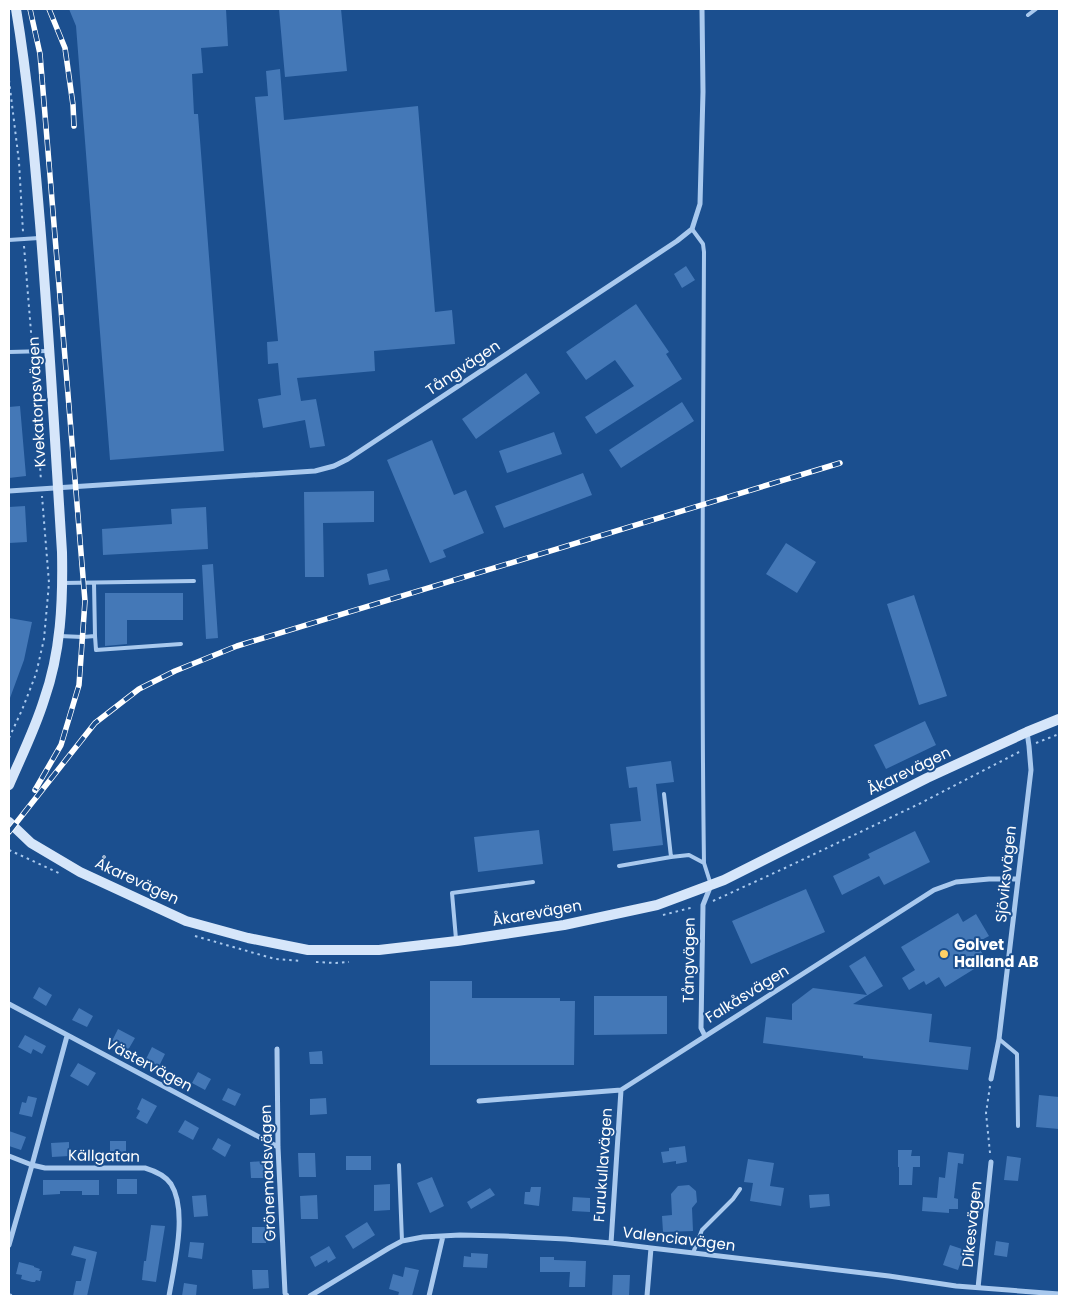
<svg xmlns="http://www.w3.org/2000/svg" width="1068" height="1305" font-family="Poppins,sans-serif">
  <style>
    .building { fill: #4478b7 }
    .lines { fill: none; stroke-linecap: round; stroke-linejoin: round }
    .path { stroke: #a9c9ee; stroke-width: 2; stroke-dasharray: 2.5 4; stroke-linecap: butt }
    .lane { stroke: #a9c9ee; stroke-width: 4 }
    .street { stroke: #a9c9ee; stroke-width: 5 }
    .secondary { stroke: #d6e6fa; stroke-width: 10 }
    .rail-casing { stroke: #fff; stroke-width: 5.5 }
    .rail { stroke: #1b4f8f; stroke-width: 4; stroke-dasharray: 11; stroke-linecap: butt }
    .poi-dot { fill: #ffd166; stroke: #1b4f8f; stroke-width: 2 }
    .labels { text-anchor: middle; stroke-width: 4; stroke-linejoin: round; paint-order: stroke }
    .street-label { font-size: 15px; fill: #fff; stroke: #1b4f8f }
    .poi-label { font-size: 15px; font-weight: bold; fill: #fff; stroke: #1b4f8f; text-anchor: start }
  </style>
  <rect width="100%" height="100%" fill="#1b4f8f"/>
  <path class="building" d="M69,9H226L228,46L201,48L203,73L192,74L194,114H198L224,451L110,460L76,26Z
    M279,9H341L347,71L285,77Z
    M280,69L284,120L418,106L435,312L452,310L455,344L374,351L375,371L297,378L301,401L316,399L325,446L310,448L305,420L263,428L258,399L281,395L278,363L268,364L267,342L278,341L255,97L268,96L266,71Z
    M686,266L695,280L682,288L674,274Z
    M636,304L669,352L666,354L682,379L596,434L585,417L634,386L615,360L586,380L566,352Z
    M526,373L540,393L476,439L462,419Z
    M682,402L694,421L621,468L609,450Z
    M20,406L26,476L9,478V407Z
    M554,432L562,454L507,473L499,451Z
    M432,440L454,495L466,490L484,533L443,550L446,557L430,563L387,460Z
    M583,473L592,495L504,528L495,506Z
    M374,491V522L323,523L324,577H305L304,492Z
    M25,506L27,542L9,543V507Z
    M206,507L208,549L103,555L102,529L172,524L171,509Z
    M786,543L816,562L797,593L766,574Z
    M213,564L218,638L206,639L202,565Z
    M387,569L390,580L369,585L367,574Z
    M105,593H183V620H127V644L105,646Z
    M914,595L947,696L919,705L887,604Z
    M9,618L32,622L24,660L10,698H9Z
    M925,721L936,745L886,769L874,745Z
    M671,761L674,782L656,784L663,845L613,851L610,824L641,821L637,787L629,788L626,767Z
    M539,830L543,864L478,872L474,837Z
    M915,831L930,862L884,885L879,876L842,895L833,876L870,858L868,854Z
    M806,889L825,932L751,964L732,921Z
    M958,913L963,922L976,914L989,936L976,943L987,961L945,987L939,977L926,985L924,981L909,990L902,978L915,970L901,947Z
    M865,956L883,986L853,1004L932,1014L929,1042L971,1047L968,1070L863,1058V1056L763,1043L766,1017L792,1020V1004L813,988L867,995L849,966Z
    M430,981H472V998H560V1001H575L574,1065H430Z
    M39,987L52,995L46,1006L33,998Z
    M594,996H667V1034L594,1035Z
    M79,1008L93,1016L87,1027L72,1020Z
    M118,1029L135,1038L128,1050L112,1041Z
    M25,1035L46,1046L42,1054L33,1049L31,1054L18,1047Z
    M152,1047L165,1054L159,1066L146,1059Z
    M322,1051L323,1064H310L309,1052Z
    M78,1063L96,1073L88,1086L70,1076Z
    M198,1072L211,1079L205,1090L192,1083Z
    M228,1088L241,1094L235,1106L222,1100Z
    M1039,1095L1059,1097V1129L1036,1127Z
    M28,1096L37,1098L32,1117L19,1114L22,1102L26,1103Z
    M142,1098L157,1106L147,1124L136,1118L140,1111L137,1109Z
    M326,1098L327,1114L310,1115V1099Z
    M185,1120L199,1128L193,1140L178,1132Z
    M9,1131L26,1137L21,1150L9,1146Z
    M218,1138L231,1145L225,1157L212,1149Z
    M110,1141H126V1154H110Z
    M69,1142V1156L52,1157L51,1143Z
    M685,1146L687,1162L676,1164V1161L663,1163L661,1152L669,1151V1148Z
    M898,1150H912L911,1156H920V1167H913L912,1185H899V1167H898Z
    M948,1152L964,1154L963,1164L958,1163L954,1198L958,1199V1209H949V1213L922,1211L923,1197L937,1198L939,1177L945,1178Z
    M298,1153H315L316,1177H299Z
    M346,1156H371V1170H346Z
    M1007,1156L1021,1158L1018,1181L1004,1180Z
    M748,1159L774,1163L770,1186L784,1188L781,1206L750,1201L753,1183L744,1182Z
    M264,1161L265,1178H251L250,1162Z
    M432,1177L444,1206L430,1213L417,1183Z
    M117,1179H137V1194H117Z
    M43,1180H99V1195H82V1191H60V1194L43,1195Z
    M390,1184V1210L374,1211V1185Z
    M689,1185L696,1191L697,1202L692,1208L693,1231L663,1232L662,1216L672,1215L671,1194L678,1186Z
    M531,1187H541L539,1206L524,1204L525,1192H530Z
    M490,1188L495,1195L471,1209L467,1202Z
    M829,1194L830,1206L810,1208L809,1195Z
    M206,1195L208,1216L194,1217L192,1196Z
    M317,1195L318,1219H301L300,1196Z
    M573,1197L590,1198V1212L572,1211Z
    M367,1222L375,1235L353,1249L345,1236Z
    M151,1225L165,1226L156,1282L142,1280L144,1261H146Z
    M252,1227H266V1243H252Z
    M996,1241L1009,1243L1007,1257L994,1255Z
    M190,1242L204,1243L202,1259L188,1257Z
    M950,1245L965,1250L958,1270L943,1265Z
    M74,1246L97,1252L87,1296H73L76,1281H81L86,1259L71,1255Z
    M329,1246L336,1258L328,1263L327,1260L315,1267L310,1257Z
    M471,1253L488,1254L487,1268L463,1267L464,1256L471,1257Z
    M540,1257H554V1260L586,1261L585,1287H569L570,1272H540Z
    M19,1262L34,1266V1267L40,1269L39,1271H42L40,1281L36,1280L35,1282H32L21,1279L22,1275L16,1274Z
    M405,1267L419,1270L412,1296H398L399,1292L389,1289L393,1274L403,1277Z
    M252,1270H268L269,1288L253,1289Z
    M613,1275H630L629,1296H612Z
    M184,1283L197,1285L196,1296H182Z"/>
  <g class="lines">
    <path class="path" d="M9,80L19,162L23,232
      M24,246L32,344
      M33,358L41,481
      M9,738L22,710L36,674L44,639L49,583L42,496
      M1036,743L1059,734
      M9,850L61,874
      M713,901L785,868L921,803L1021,751
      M663,915L694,907
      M195,936L275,959L302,961
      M316,962L336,963L349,962
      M990,1153L986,1113L990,1086"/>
    <path class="lane" d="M1028,15L1036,9
      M692,229L703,244L704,252C703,456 701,660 704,863L711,885
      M9,240L39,238
      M9,352L47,351
      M62,583L194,581
      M94,583L95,636
      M59,636L83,637L95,636L96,650L181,644
      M664,794L671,857
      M619,866L671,857L689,855L704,863
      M456,939L452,893L533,882
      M999,1039L1017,1054L1018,1126
      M399,1165L402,1241
      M693,1253L702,1230L733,1199L740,1189"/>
    <path class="street" d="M9,491L315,471L334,466L348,459L677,241L692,229L700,204L703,92L702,9
      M9,1004L278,1147
      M705,1036L701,1028L703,905L711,885
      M277,1049L278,1147L285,1293L287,1296
      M991,1079L999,1039L1031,770L1029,746L1027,732
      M479,1101L621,1090L934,890L956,882L989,879H1018
      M9,1156L32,1165L45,1168H145C155,1171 165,1175 171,1184C188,1211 174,1266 169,1296
      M611,1243L621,1090
      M9,1245L32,1165L67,1036
      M978,1288L991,1162
      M9,1296H10
      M310,1296L389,1248L402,1241L423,1237L460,1235L504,1236L566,1239L611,1243L651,1248L889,1276L956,1286L1059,1294
      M429,1296L443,1236
      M647,1296L651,1248"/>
    <path class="secondary" d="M9,785C21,757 35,729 44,700C61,652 63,602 62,552C55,442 49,332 40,223C34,151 28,80 16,9
      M9,822L31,843L80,872L186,921L248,938L308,950H379L457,941L564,925L657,905L724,880L927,778L1027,732L1059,719"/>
    <defs>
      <path id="rail" d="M30,9L40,54L85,601L79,685L61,745L35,790
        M49,9L65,48L73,105L74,126
        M9,832L95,723L139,689L175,671L237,646L840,463"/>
    </defs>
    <use href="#rail" class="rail-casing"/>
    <use href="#rail" class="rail"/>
  </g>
  <circle class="poi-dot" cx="944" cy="954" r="5"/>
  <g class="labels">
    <g class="street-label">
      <text transform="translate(463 368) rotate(-34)" y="5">Tångvägen</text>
      <text transform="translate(37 402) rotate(-93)" y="5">Kvekatorpsvägen</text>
      <text transform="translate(909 771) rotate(-26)" y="5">Åkarevägen</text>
      <text transform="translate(1006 874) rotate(-84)" y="5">Sjöviksvägen</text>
      <text transform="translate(137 881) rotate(25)" y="5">Åkarevägen</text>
      <text transform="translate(537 913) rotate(-10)" y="5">Åkarevägen</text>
      <text transform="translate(689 960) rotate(-89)" y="5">Tångvägen</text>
      <text transform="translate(747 994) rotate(-32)" y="5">Falkåsvägen</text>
      <text transform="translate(149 1065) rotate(28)" y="5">Västervägen</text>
      <text transform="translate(104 1156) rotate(1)" y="5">Källgatan</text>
      <text transform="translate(603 1165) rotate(-86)" y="5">Furukullavägen</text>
      <text transform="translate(268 1173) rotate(-92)" y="5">Grönemadsvägen</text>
      <text transform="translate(972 1224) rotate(-84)" y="5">Dikesvägen</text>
      <text transform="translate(679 1239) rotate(7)" y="5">Valenciavägen</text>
    </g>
    <g class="poi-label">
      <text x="954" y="950">Golvet<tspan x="954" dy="17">Halland AB</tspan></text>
    </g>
  </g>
  <rect width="1068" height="1305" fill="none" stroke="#ffffff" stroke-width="20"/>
</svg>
